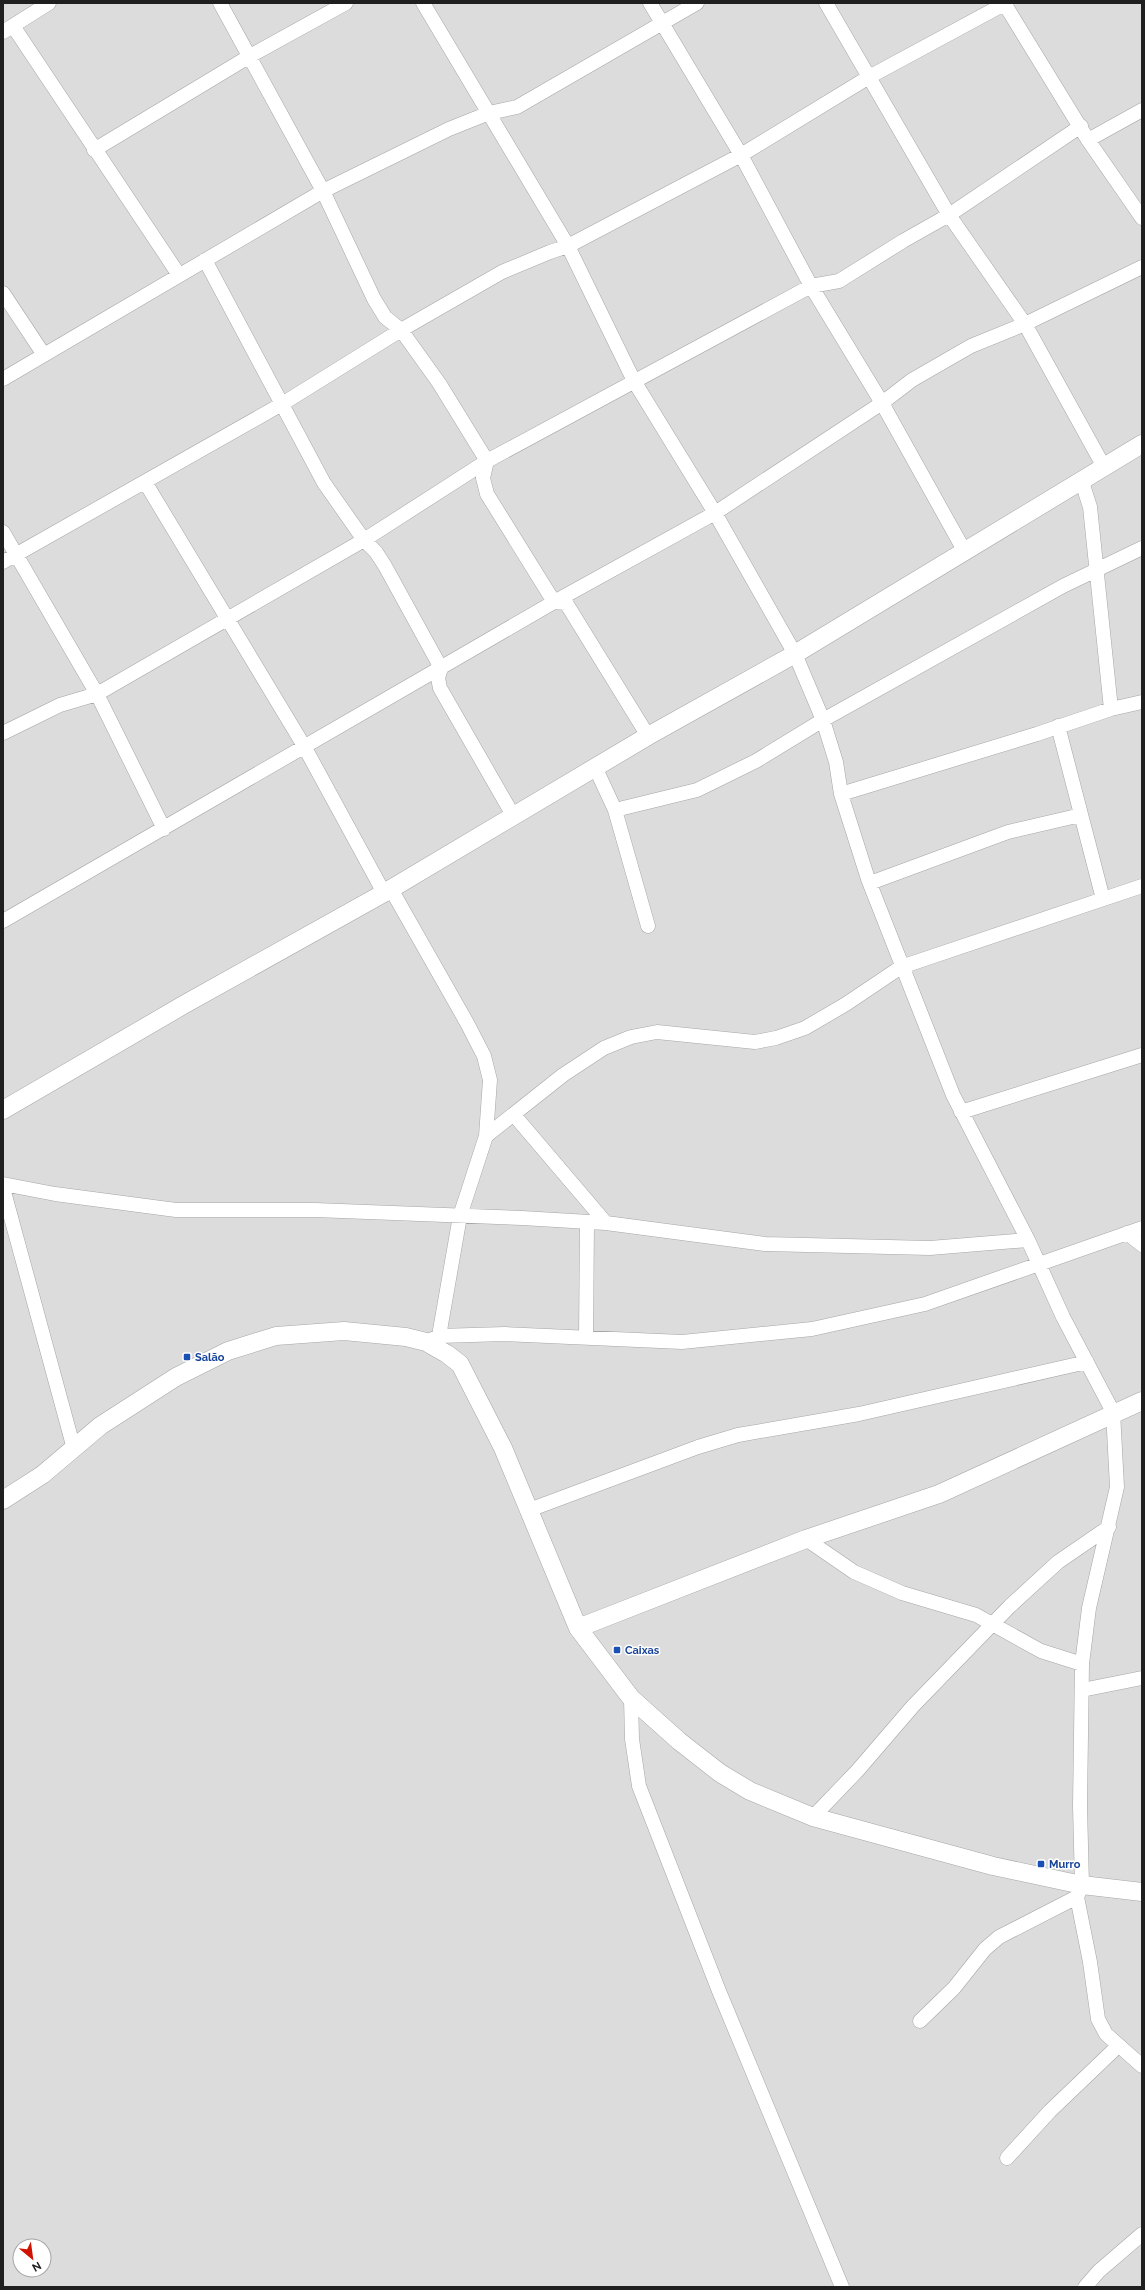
<svg xmlns="http://www.w3.org/2000/svg" width="1145" height="2290" font-family="Raleway,sans-serif">
  <style>
    .residential { fill: #dddcdc; fill-rule: evenodd }
    .lines { fill: none; stroke-linecap: round; stroke-linejoin: round }
    .minor-casing { stroke: #a6a6a6; stroke-width: 15 }
    .tertiary-casing { stroke: #a6a6a6; stroke-width: 19 }
    .minor { stroke: #fff; stroke-width: 14 }
    .tertiary { stroke: #fff; stroke-width: 18 }
    .transit-dot { fill: #1a4fb4; stroke: #fff; stroke-width: 1.5 }
    .labels { text-anchor: middle; stroke-width: 3; stroke-linejoin: round; paint-order: stroke }
    .transit-label { font-size: 11px; font-weight: bold; fill: #164399; stroke: #fff; text-anchor: start }
  </style>
  <rect width="100%" height="100%" fill="#f1eee5"/>
  <path class="residential" d="M3,3H1142V2287H3ZM20,2246H44V2270H20Z"/>
  <g class="lines">
    <defs>
      <path id="minor" d="M220,3L323,191L374,299L385,317L401,330L439,383L487,461L483,478L487,494L554,602L566,603L571,611L648,736
        M423,3L568,246L634,381L715,513L795,654L823,720L836,762L841,794L868,879L953,1095L1028,1240L1063,1317L1113,1412L1117,1487L1089,1608L1082,1664L1080,1806L1082,1885L1077,1897L1090,1962L1098,2019L1106,2034L1142,2066
        M650,3L741,155L811,286L882,403L965,552
        M826,3L949,215L1025,324L1104,467
        M1004,3L1088,140L1142,218
        M13,26L179,275
        M3,32L49,3
        M1088,140L1142,110
        M94,150L250,56L346,3
        M205,260L324,483L364,540L376,552L385,566L441,668L438,678L440,688L514,817
        M3,293L44,355
        M3,379L323,191L449,129L489,113L517,107L697,3
        M145,482L304,746L384,893
        M1082,482L1090,507L1111,709
        M3,532L97,694L164,829
        M3,562L282,404L401,330L502,272L550,252L568,246L741,155L869,77L1006,3
        M1058,726L1103,899
        M3,733L60,705L97,694L364,540L487,461L811,286L839,281L903,241L949,215L1081,126
        M596,769L615,810L697,790L756,761L823,720L1063,586L1142,548
        M841,794L1037,734L1111,709L1142,702
        M615,810L648,926
        M870,883L1008,832L1081,815
        M391,889L467,1023L484,1056L490,1080L486,1136L460,1216L439,1336
        M3,921L554,602L715,513L882,403L912,380L971,346L1025,324L1142,267
        M961,1112L1142,1055
        M514,1115L606,1223
        M486,1136L563,1075L604,1048L631,1037L657,1032L755,1042L776,1038L805,1028L846,1004L901,967L1142,886
        M3,1184L55,1194L176,1210H315L522,1218L606,1223L765,1244L930,1248L1028,1240
        M3,1188L74,1449
        M1127,1233L1142,1245
        M586,1338L587,1223
        M426,1342L439,1336L505,1334L682,1342L812,1329L925,1304L1142,1228
        M529,1510L698,1447L738,1435L859,1414L1087,1362
        M806,1539L854,1572L902,1593L976,1615L1041,1651L1082,1664
        M1082,1690L1142,1678
        M631,1698L632,1739L639,1786L719,1991L842,2287
        M813,1817L858,1770L913,1706L1010,1606L1058,1562L1109,1527
        M920,2021L954,1988L985,1949L999,1937L1077,1897
        M1007,2158L1050,2111L1118,2046
        M1085,2287L1099,2271L1142,2234"/>
      <path id="tertiary" d="M3,1110L185,1004L384,893L648,736L795,654L1142,444
        M3,1500L42,1475L100,1426L176,1377L228,1351L276,1336L344,1331L406,1337L426,1342L447,1354L460,1364L503,1448L578,1628L631,1698L679,1741L720,1773L750,1791L813,1817L993,1866L1082,1885L1142,1892
        M578,1628L806,1539L939,1494L1142,1401"/>
    </defs>
    <use href="#minor" class="minor-casing"/>
    <use href="#tertiary" class="tertiary-casing"/>
    <use href="#minor" class="minor"/>
    <use href="#tertiary" class="tertiary"/>
  </g>
  <g class="transit-dot">
    <rect x="183" y="1353" width="8" height="8" rx="2"/>
    <rect x="613" y="1646" width="8" height="8" rx="2"/>
    <rect x="1037" y="1860" width="8" height="8" rx="2"/>
  </g>
  <g class="labels">
    <g class="transit-label">
      <text x="195" y="1361">Salão</text>
      <text x="625" y="1654">Caixas</text>
      <text x="1049" y="1868">Murro</text>
    </g>
  </g>
  <rect width="1145" height="2290" fill="none" stroke="#1f1f1f" stroke-width="8"/>
  <g transform="translate(32 2258) rotate(151)"><circle r="19" fill="#ffffff" stroke="#a5a5a5"/>
  <path d="M0-3L7 15L0 10L-7 15Z" fill="#cf1300"/>
  <text y="-6" font-size="11" font-weight="bold" text-anchor="middle" fill="#1f1f1f">N</text>
  </g>
</svg>
